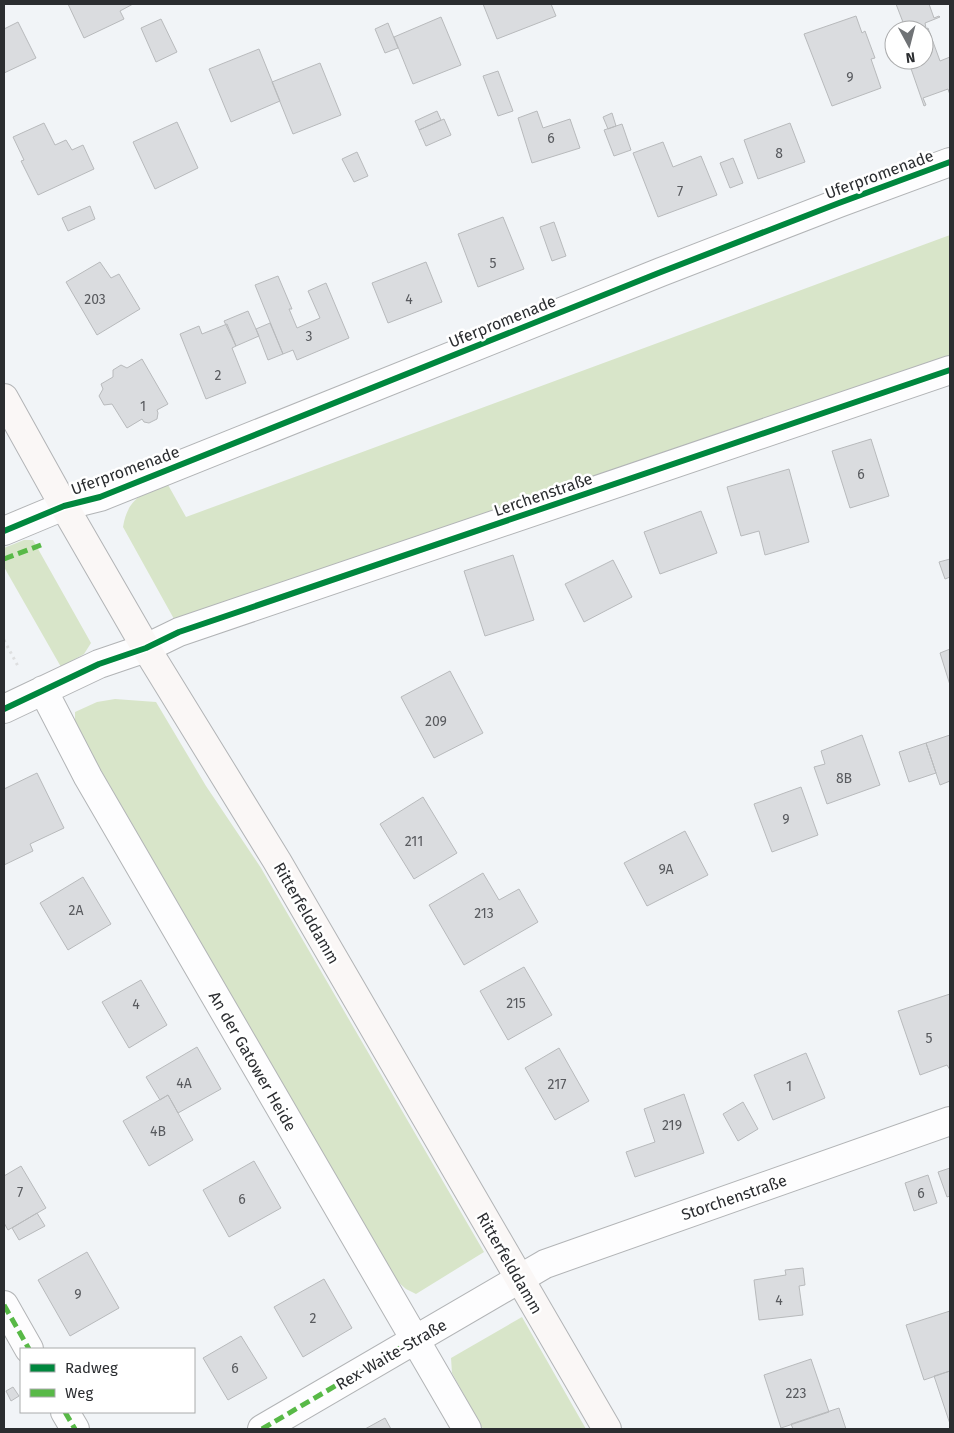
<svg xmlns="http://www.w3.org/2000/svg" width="954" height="1433" font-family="'Fira Sans',sans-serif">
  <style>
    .green { fill: #d8e5c9 }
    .building { fill: #dadcdf; stroke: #b8babc }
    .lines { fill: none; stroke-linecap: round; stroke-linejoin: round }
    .minor-casing { stroke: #b2b4b6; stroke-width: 30 }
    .secondary-casing { stroke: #b2b4b6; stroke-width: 30 }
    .path { stroke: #dedfe0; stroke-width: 3; stroke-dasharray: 2.5 4; stroke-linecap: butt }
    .minor { stroke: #fdfdfe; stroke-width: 28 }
    .secondary { stroke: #faf7f6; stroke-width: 28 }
    .quiet { stroke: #58b947; stroke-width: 5; stroke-dasharray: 10 5; stroke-linecap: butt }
    .cycleway-casing { stroke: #fff; stroke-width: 9 }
    .cycleway { stroke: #00873e; stroke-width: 6 }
    .labels { text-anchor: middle; stroke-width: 5; stroke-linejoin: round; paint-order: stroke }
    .number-label { font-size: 14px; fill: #585a5e }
    .street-label { font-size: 16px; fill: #2b2d30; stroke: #fff }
  </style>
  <rect width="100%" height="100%" fill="#f1f4f7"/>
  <path class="green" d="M950,235V356L180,619H174L123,527C128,497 143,494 167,483L186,517Z
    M24,540H33L91,643L84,654L61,667L4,567V548Z
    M115,699L156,702L206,786L261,868L484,1252L416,1294L406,1289L398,1282L81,736L75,721V712L97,702Z
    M522,1317L586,1429H483L452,1373L451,1358Z"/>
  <path class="building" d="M68,4H133L120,11L124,19L84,38Z
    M483,4H551L556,16L497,39Z
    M896,4H929L934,18L939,16L940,17L925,23L926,28L906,30Z
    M856,16L862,33L865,31L875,58L871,59L881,88L832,106L804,34Z
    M441,17L461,65L413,84L394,37Z
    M161,19L177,52L156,62L141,28Z
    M18,22L36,58L4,73V29Z
    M388,23L398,48L385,53L375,29Z
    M928,28L940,61L950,57V95L948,89L923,98L926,105L924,106L908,60H924V30H922Z
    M259,49L280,101L231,122L209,69Z
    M320,63L341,115L293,134L272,82Z
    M498,71L513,111L498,116L483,76Z
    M437,111L441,120L419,130L415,121Z
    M537,111L543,128L570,119L580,148L532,163L518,118Z
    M612,113L616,126L608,129L603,117Z
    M444,119L451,135L426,146L419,130Z
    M177,122L198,168L155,189L133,142Z
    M44,123L55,145L66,140L72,150L83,145L94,169L38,195L21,161L24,160L13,137Z
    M790,123L805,162L758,179L744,140Z
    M622,124L631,150L614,156L604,130Z
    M663,142L673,167L701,156L717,195L658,217L633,153Z
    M357,152L368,176L354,182L342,159Z
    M733,158L743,183L730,188L720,163Z
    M90,206L95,219L68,231L62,218Z
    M503,217L524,269L478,287L458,234Z
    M554,222L566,256L552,261L540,227Z
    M100,262L111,278L119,274L140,309L97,335L66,282Z
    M426,262L442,302L388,323L372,283Z
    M278,276L292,309H289L297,328L320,318L308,291L326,283L349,338L297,360L293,350L283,354L255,285Z
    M248,311L259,336L236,346L224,321Z
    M270,323L283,354L268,360L256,329Z
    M227,324L236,346L232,348L246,383L206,399L180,334L199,326L202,334Z
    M142,359L168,404L157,410L158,413L157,419L149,423L144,422L142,419L127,428L112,404L104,405L99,396L103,389L101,384L113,377V370L121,365L127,368Z
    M871,439L889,496L850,508L832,451Z
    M789,469L809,542L765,555L759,531L741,536L727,487Z
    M701,511L717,553L660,574L644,532Z
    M513,555L534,620L485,636L464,571Z
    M950,559V577L945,579L939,562Z
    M613,560L632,597L584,622L565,584Z
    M950,649V685L940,653Z
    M450,671L483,733L434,758L401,697Z
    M862,735L880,785L827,804L814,767L825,764L821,751Z
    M950,735V781L940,785L926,743Z
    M926,743L936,773L909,782L899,752Z
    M37,773L64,828L30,844L33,851L4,865V789Z
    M801,787L818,835L772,852L754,804Z
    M423,797L457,853L414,879L380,824Z
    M685,831L708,875L647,906L624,863Z
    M483,873L499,900L519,889L538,922L464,965L429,905Z
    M83,877L111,924L68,950L40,903Z
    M524,967L552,1015L508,1040L480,991Z
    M141,980L167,1025L129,1048L102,1002Z
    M950,994V1070L947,1065L920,1075L898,1011Z
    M197,1047L221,1089L178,1113L168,1095L160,1100L146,1077Z
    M559,1048L589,1101L555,1120L525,1068Z
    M806,1053L825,1098L773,1120L754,1075Z
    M684,1094L704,1153L635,1177L626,1152L655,1142L644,1109Z
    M168,1095L193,1140L149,1166L123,1121Z
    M743,1102L758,1129L738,1141L723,1114Z
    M254,1161L281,1208L229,1237L203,1190Z
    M21,1166L46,1208L8,1230L4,1223V1176Z
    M950,1168V1196L947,1197L938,1172Z
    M928,1175L937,1203L914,1211L905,1183Z
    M37,1213L45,1226L19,1240L12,1228Z
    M87,1252L119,1308L70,1336L38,1280Z
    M803,1268L805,1285L799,1286L803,1315L759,1320L754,1280L786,1275L785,1270Z
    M324,1279L352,1328L303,1357L274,1307Z
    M950,1311V1371L924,1380L906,1325Z
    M241,1336L267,1378L228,1400L203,1358Z
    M811,1359L829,1412L781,1428L764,1375Z
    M950,1371V1424L934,1376Z
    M13,1387L19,1396L11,1401L6,1391Z
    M839,1408L846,1429H793L791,1424Z
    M385,1418L391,1429H365Z"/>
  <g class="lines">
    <defs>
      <path id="minor" d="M4,531L64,506L100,497L661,272L839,203L950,162
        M43,690L88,777L467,1429
        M4,709L99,664L146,648L179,632L950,370
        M4,1305L29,1349
        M65,1412L75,1429
        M262,1429L545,1264L950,1121"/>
      <path id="secondary" d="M4,398L64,506L146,648L277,861L607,1429"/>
    </defs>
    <use href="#minor" class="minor-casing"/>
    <use href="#secondary" class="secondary-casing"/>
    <path class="path" d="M4,640L19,668"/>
    <use href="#minor" class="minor"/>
    <use href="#secondary" class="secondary"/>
    <path class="quiet" d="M4,559L41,545
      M4,1305L29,1349
      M65,1412L75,1429
      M262,1429L415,1339"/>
    <defs>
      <path id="cycleway" d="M4,531L64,506L100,497L661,272L839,203L950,162
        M4,709L99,664L146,648L179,632L950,370"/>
    </defs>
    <use href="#cycleway" class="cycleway-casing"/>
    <use href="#cycleway" class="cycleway"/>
  </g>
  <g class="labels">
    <g class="number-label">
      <text x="850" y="82">9</text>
      <text x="551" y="143">6</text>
      <text x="779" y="158">8</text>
      <text x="680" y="196">7</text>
      <text x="493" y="268">5</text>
      <text x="95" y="304">203</text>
      <text x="409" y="304">4</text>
      <text x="309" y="341">3</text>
      <text x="218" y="380">2</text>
      <text x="143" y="411">1</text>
      <text x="861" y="479">6</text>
      <text x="436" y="726">209</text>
      <text x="844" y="783">8B</text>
      <text x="786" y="824">9</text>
      <text x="414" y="846">211</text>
      <text x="666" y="874">9A</text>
      <text x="76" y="915">2A</text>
      <text x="484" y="918">213</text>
      <text x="516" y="1008">215</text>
      <text x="136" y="1009">4</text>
      <text x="929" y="1043">5</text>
      <text x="184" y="1088">4A</text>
      <text x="557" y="1089">217</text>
      <text x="789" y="1091">1</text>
      <text x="672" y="1130">219</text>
      <text x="158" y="1136">4B</text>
      <text x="20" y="1197">7</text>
      <text x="921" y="1198">6</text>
      <text x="242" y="1204">6</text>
      <text x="78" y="1299">9</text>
      <text x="779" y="1305">4</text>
      <text x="313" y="1323">2</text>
      <text x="235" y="1373">6</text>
      <text x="796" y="1398">223</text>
    </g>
    <g class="street-label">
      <text transform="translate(879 174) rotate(-20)" y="6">Uferpromenade</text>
      <text transform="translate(502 321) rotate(-22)" y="6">Uferpromenade</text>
      <text transform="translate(125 470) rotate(-20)" y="6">Uferpromenade</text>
      <text transform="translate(543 494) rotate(-19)" y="6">Lerchenstraße</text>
      <text transform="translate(307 913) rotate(60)" y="6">Ritterfelddamm</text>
      <text transform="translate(253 1061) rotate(60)" y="6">An der Gatower Heide</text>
      <text transform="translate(734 1197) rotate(-19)" y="6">Storchenstraße</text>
      <text transform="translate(510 1263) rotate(60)" y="6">Ritterfelddamm</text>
      <text transform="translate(391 1354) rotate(-30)" y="6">Rex-Waite-Straße</text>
    </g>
  </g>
  <rect width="954" height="1433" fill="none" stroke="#2b2d30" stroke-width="10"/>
  <rect x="20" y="1348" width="175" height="65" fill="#ffffff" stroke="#aaabac"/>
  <rect x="30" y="1364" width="25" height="8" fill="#00873e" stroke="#aaabac"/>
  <text x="65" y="1373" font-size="15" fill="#2b2d30">Radweg</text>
  <rect x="30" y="1389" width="25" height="8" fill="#58b947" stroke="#aaabac"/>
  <text x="65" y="1398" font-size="15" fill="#2b2d30">Weg</text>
  <g transform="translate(909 45) rotate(173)"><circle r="24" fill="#ffffff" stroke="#aaabac"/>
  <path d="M0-4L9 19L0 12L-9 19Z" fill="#707376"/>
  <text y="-8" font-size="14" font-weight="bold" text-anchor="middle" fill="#2b2d30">N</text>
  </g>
</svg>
